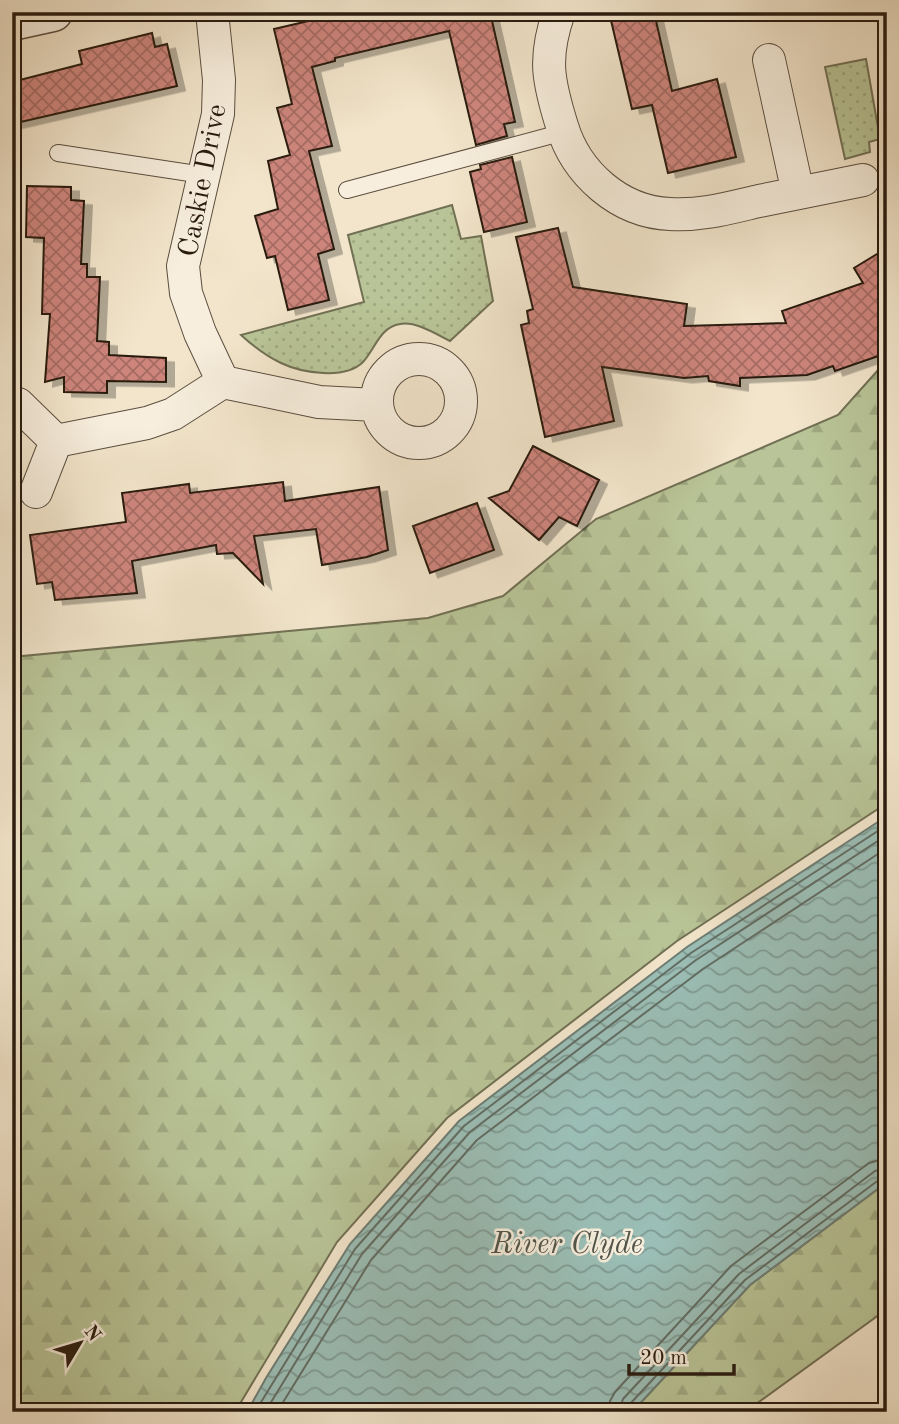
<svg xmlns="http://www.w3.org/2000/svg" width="899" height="1424" font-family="'Old Standard TT',serif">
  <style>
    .grass { fill: url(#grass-dots); stroke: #717054; stroke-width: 2 }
    .forest { fill: url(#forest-firs); stroke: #717054; stroke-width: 2 }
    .water { fill: url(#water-waves); stroke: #6d7d74; stroke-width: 2 }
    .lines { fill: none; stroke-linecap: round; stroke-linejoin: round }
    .shore { stroke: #626d64; stroke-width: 2 }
    .building { fill: url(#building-cross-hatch); stroke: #291b10; stroke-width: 2; filter: url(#shadow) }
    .service-casing { stroke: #5b4e3f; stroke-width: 18 }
    .minor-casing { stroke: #5b4e3f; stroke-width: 34 }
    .tertiary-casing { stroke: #5b4e3f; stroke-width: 41 }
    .service { stroke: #f7eedd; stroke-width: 16 }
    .minor { stroke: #f7eedd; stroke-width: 32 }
    .tertiary { stroke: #f7eedd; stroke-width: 38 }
    .labels { text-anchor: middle; stroke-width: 5; stroke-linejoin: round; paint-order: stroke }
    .street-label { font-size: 28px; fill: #291b10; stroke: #f7eedd }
    .water-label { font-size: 30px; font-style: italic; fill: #51544a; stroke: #f7eedd }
  </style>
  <defs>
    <pattern id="grass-dots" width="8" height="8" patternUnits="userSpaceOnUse" patternTransform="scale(1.75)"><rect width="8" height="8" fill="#b9c598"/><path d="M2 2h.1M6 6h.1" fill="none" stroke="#9fa982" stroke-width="1.8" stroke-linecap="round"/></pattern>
    <pattern id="forest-firs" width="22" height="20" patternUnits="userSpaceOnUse" patternTransform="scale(1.75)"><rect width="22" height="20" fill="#b9c598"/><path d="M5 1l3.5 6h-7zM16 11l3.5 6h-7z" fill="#9fa982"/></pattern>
    <pattern id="water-waves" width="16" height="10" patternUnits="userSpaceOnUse" patternTransform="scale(1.75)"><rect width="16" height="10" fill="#9bbfb7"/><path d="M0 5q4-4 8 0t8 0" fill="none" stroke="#7e9a93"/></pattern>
    <pattern id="building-cross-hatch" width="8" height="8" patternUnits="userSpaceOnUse" patternTransform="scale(1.75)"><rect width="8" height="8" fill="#cd857c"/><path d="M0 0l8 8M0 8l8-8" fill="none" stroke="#a66c64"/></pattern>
    <filter id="shadow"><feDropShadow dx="8" dy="4.5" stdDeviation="0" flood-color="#0004"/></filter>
  </defs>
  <rect width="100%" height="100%" fill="#f2e5cb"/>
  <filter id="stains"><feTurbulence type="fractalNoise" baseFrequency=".00286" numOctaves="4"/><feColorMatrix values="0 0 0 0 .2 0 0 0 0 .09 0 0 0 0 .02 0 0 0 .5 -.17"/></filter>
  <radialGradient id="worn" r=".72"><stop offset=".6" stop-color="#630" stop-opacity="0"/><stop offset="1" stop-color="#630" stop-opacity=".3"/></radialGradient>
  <path class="grass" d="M866,59L880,139L869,142L870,152L845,159L825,67Z
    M452,205L461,239L481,236L493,301L450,341C436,334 416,321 400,324C380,327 375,349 363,362C345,380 302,373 281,363C266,356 253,346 241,335L364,302L348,235Z"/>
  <path class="forest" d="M887,360V803L677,941L447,1118L337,1242L235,1412H12V657L428,618L503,596L596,519L838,415Z
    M887,1182V1309L745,1412H632L750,1285Z"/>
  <path class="water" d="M887,816V1182L750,1285L632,1412H247L266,1378L350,1244L459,1121L687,947Z"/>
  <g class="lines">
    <path class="shore" d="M255,1412L355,1249L464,1126L691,953L887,825
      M265,1412L362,1254L470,1132L696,960L887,835
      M277,1412L371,1260L477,1140L703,969L887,848
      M608,1412L610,1401L615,1392L731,1266L869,1163L887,1158
      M619,1412L623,1399L739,1274L875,1171L887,1168
      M628,1412L630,1404L745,1280L880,1179L887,1177"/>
  </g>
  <path class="building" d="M347,12H490L515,122L504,124L507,136L476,145L449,31L335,58V61L312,67L332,146L309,151L334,249L318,254L329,300L288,310L275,256L267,258L255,216L278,209L268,161L290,155L277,108L292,104L274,29Z
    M609,12H654L672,91L717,79L736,157L668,173L652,105L632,109Z
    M152,33L155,47L167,44L177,86L12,124V82L82,64L79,51Z
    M512,157L527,222L484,232L470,172L481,169L480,165Z
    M27,186L71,187V200L84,201L81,264H87V277H100L97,341L109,342V355L166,358V382L107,381V393L64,392V377L45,382L50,314H42L44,238L26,237Z
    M558,228L573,287L687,304L684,326L786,323L782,311L863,283L854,268L887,248V353L835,371L833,366L807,375L740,378V386L709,381L708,376L684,378L602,367L614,421L545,437L521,325L529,323L527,311L533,309L516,237Z
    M533,446L599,480L577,526L559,517L539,540L489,498L509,491Z
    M283,482L285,501L379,487L388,550L367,557L322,565L316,529L254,536L263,584L233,553L217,554L216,545L132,561L137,593L55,600L52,582L37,584L30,535L126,522L122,493L189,484L190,493Z
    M477,503L494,550L430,573L413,526Z"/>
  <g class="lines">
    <defs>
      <path id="service" d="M58,153L203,175
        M347,190L564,132"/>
      <path id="minor" d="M212,12L219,80L218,114L183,266L186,293L200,333L223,382L319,402L376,405
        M559,12C543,58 548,81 562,126C576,173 619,212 670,214C701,216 729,208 759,201C794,194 828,187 863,180
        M769,60L798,193
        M377 401a42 42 0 1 1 84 0a42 42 0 1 1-84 0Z
        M18,404L56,441L36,492
        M56,441L147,423L173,414L223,382"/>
      <path id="tertiary" d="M12,21L53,12"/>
    </defs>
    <use href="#service" class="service-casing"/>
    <use href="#minor" class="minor-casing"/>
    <use href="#tertiary" class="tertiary-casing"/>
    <use href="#service" class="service"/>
    <use href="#minor" class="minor"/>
    <use href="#tertiary" class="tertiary"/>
  </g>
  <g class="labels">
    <g class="street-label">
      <text transform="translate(201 180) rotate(-79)" y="10">Caskie Drive</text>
    </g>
    <g class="water-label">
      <text x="567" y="1253">River Clyde</text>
    </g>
  </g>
  <rect width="899" height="1424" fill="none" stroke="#f2e5cb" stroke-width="42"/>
  <rect x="14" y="14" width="871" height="1396" fill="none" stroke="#291b10" stroke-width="3.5"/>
  <rect x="21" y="21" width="857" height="1382" fill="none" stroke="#291b10" stroke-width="2"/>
  <g transform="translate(80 1343) rotate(52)" stroke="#f7eedd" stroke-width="5" paint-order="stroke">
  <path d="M0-5L12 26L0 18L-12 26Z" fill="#291b10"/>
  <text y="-10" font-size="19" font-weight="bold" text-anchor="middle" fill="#291b10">N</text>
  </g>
  <path d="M629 1364v10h105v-10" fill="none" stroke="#291b10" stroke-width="3.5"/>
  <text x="640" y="1364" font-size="21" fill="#291b10" stroke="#f7eedd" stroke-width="5" paint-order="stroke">20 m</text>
  <rect width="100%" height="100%" filter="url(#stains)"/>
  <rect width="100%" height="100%" fill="url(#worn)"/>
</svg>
